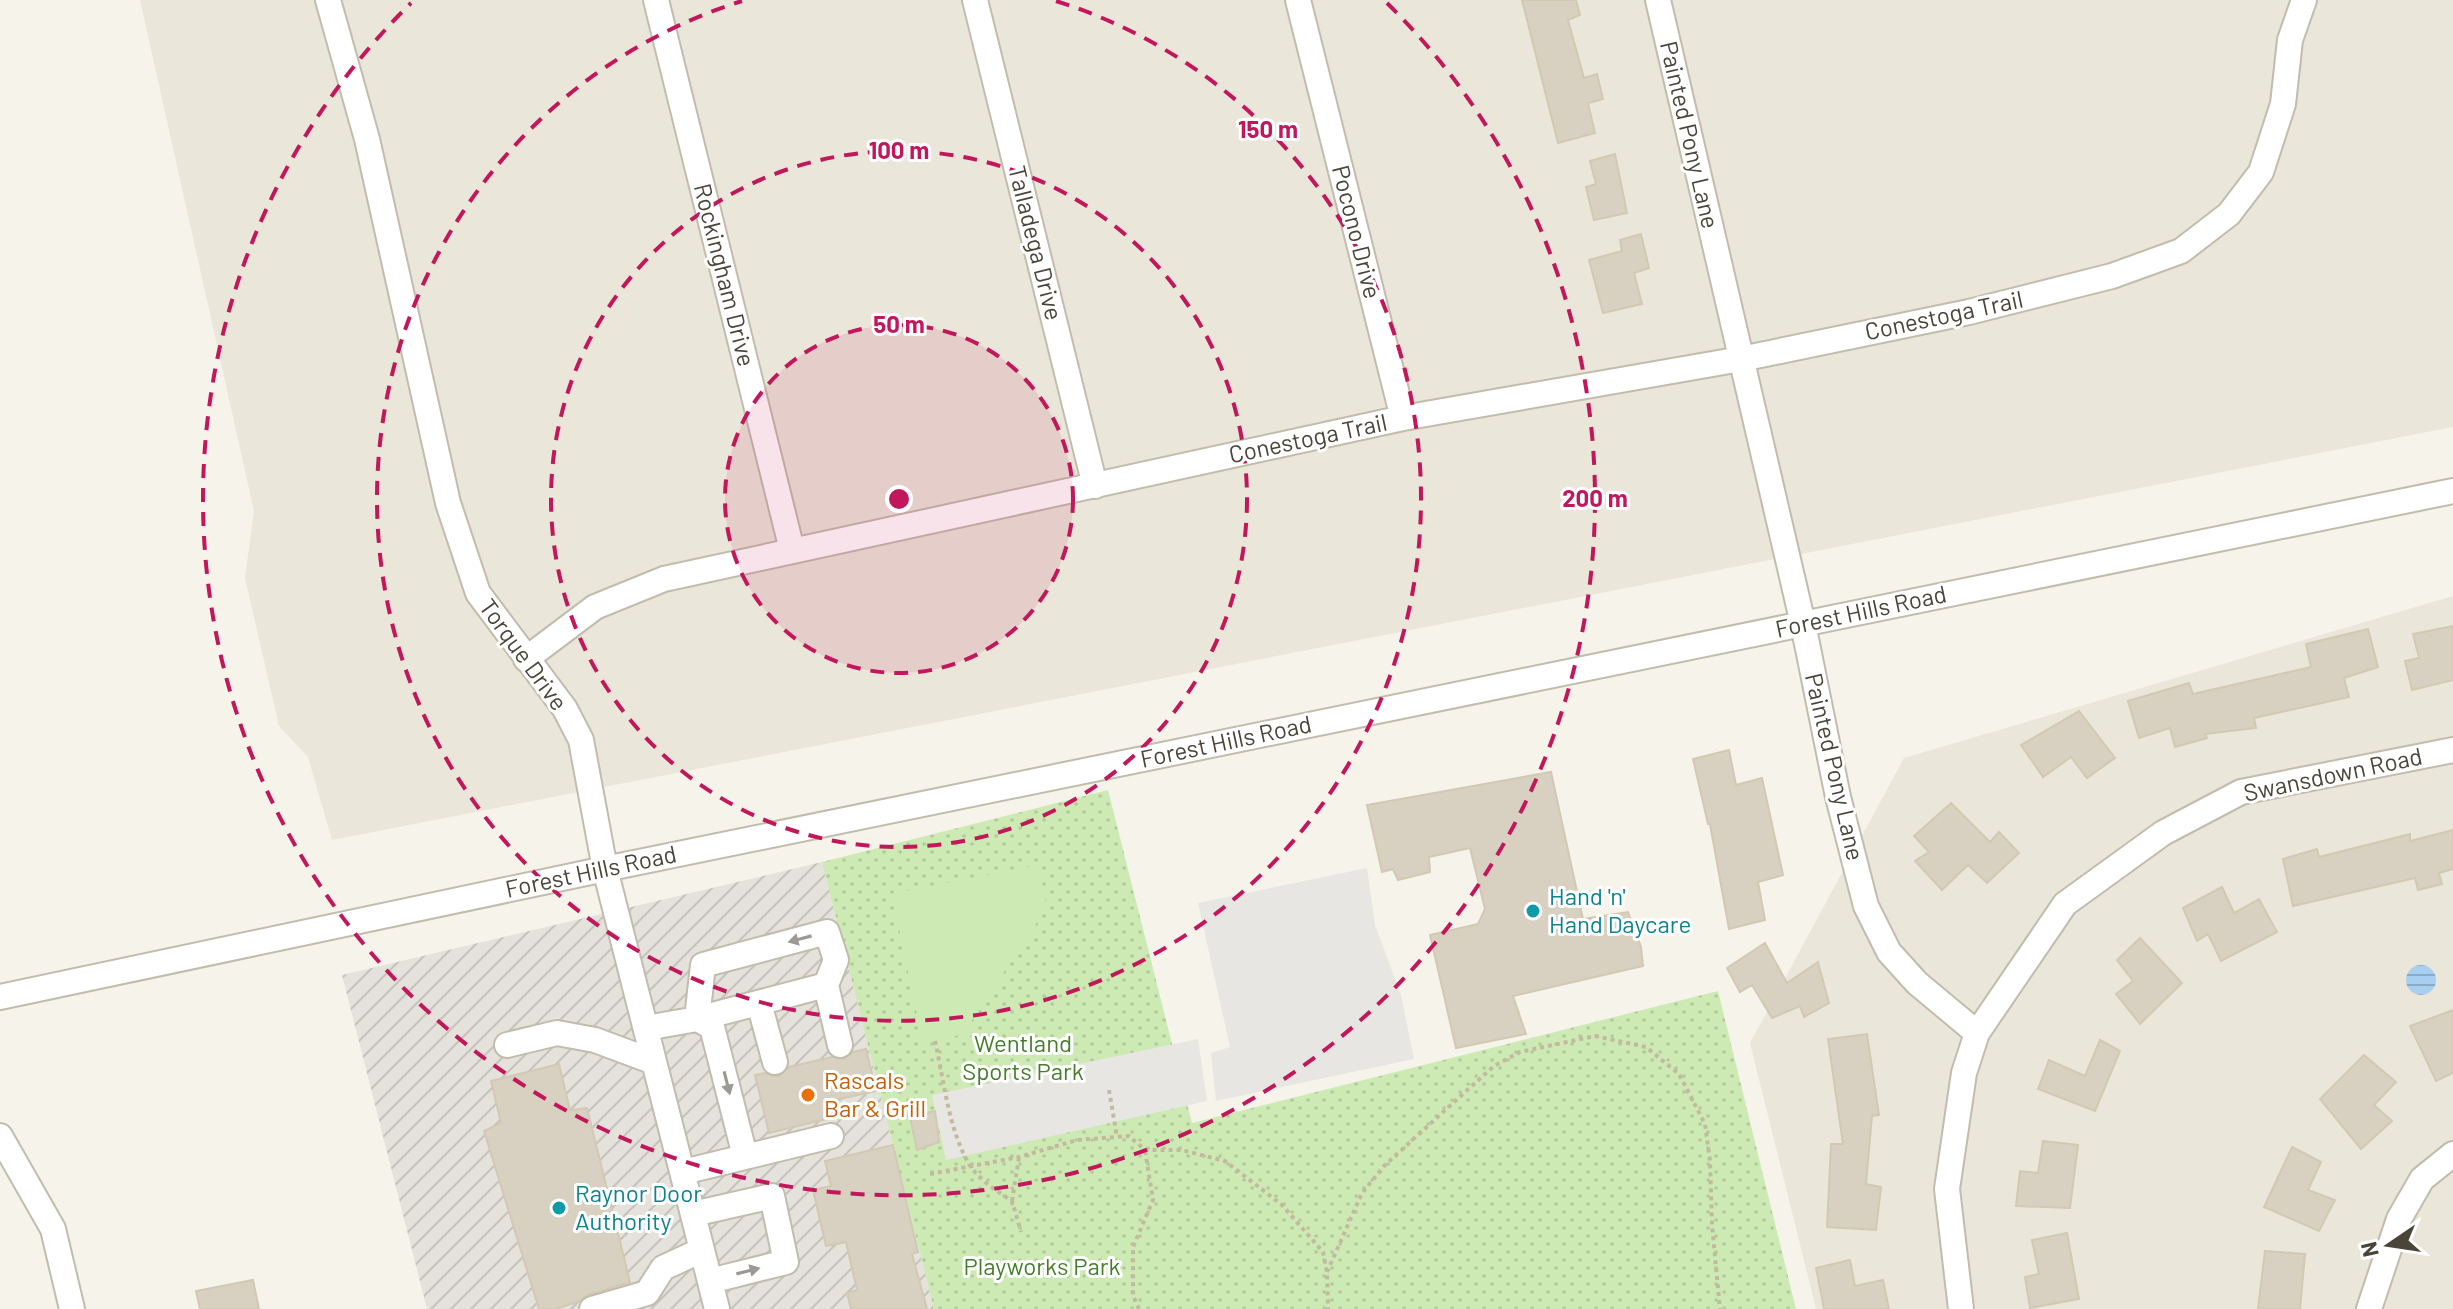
<svg xmlns="http://www.w3.org/2000/svg" width="2453" height="1309" font-family="Barlow,sans-serif">
  <style>
    .residential { fill: #eae6d9 }
    .industrial { fill: url(#industrial-furrows) }
    .grass { fill: url(#grass-dots) }
    .pitch { fill: #ceeab4 }
    .parking { fill: #e7e6e2 }
    .water { fill: url(#water-rules) }
    .building { fill: #d8d0c0; stroke: #d2c9b3; stroke-width: 2 }
    .lines { fill: none; stroke-linecap: round; stroke-linejoin: round }
    .minor-casing { stroke: #c2bcad; stroke-width: 28 }
    .path { stroke: #c3b99e; stroke-width: 4; stroke-dasharray: 4 4; stroke-linecap: butt }
    .minor { stroke: #fff; stroke-width: 24 }
    .oneway { fill: #9b9992 }
    .ring { fill: none; stroke: #c2185b; stroke-width: 4; stroke-dasharray: 14 10 }
    .culture-dot { fill: #0f9aa8; stroke: #fff; stroke-width: 3 }
    .food-dot { fill: #e8710a; stroke: #fff; stroke-width: 3 }
    .labels { text-anchor: middle; stroke-width: 6; stroke-linejoin: round; paint-order: stroke }
    .street-label { font-size: 24px; fill: #4a4539; stroke: #fff }
    .culture-label { font-size: 24px; fill: #0d838f; stroke: #fff; text-anchor: start }
    .park-label { font-size: 24px; fill: #447e2a; stroke: #fff }
    .food-label { font-size: 24px; fill: #c56008; stroke: #fff; text-anchor: start }
    .centre { fill: #c2185b; stroke: #fff; stroke-width: 4 }
    .ring-label { font-size: 24px; text-anchor: middle; font-weight: bold; fill: #c2185b; stroke: #fff; stroke-width: 6; stroke-linejoin: round; paint-order: stroke }
  </style>
  <defs>
    <pattern id="industrial-furrows" width="10" height="10" patternUnits="userSpaceOnUse" patternTransform="scale(2)"><rect width="10" height="10" fill="#e5e2dc"/><path d="M-1 1l2-2M0 10L10 0M9 11l2-2" fill="none" stroke="#c6c3be"/></pattern>
    <pattern id="grass-dots" width="8" height="8" patternUnits="userSpaceOnUse" patternTransform="scale(2)"><rect width="8" height="8" fill="#ceeab4"/><path d="M2 2h.1M6 6h.1" fill="none" stroke="#b2ca9c" stroke-width="1.8" stroke-linecap="round"/></pattern>
    <pattern id="water-rules" width="6" height="5" patternUnits="userSpaceOnUse" patternTransform="scale(2)"><rect width="6" height="5" fill="#a8cff2"/><path d="M0 2.5h6" fill="none" stroke="#8baac5"/></pattern>
  </defs>
  <rect width="100%" height="100%" fill="#f6f3eb"/>
  <path class="residential" d="M140,0H2453V427L332,840L308,757L279,726L245,578L254,511Z
    M2453,596V1309H1816L1750,1043L1904,758Z"/>
  <path class="industrial" d="M822,862L934,1309H427L342,975Z"/>
  <path class="grass" d="M1108,790L1192,1123L1718,991L1796,1309H934L822,862Z"/>
  <path class="pitch" d="M1038,865L1047,907L963,1034L923,1044L892,894Z"/>
  <path class="parking" d="M1367,868L1375,925L1401,995L1414,1059L1216,1101L1211,1053L1230,1047L1198,903Z
    M1198,1039L1207,1101L946,1160L932,1095Z"/>
  <path class="water" d="M2406 980a15 15 0 1 1 30 0a15 15 0 1 1-30 0Z"/>
  <path class="building" d="M1522,0H1576L1580,15L1568,20L1584,78L1597,74L1603,99L1588,103L1595,133L1558,143Z
    M1615,154L1627,213L1594,220L1586,187L1596,184L1590,161Z
    M1641,234L1649,268L1634,273L1642,304L1603,313L1589,260L1622,251L1620,240Z
    M2453,626V680L2412,690L2405,661L2419,658L2413,634Z
    M2368,629L2378,667L2344,678L2349,697L2254,718L2256,728L2205,734L2207,738L2175,747L2170,728L2139,738L2128,701L2189,683L2193,694L2311,667L2306,644Z
    M2079,711L2115,758L2087,778L2071,757L2043,777L2021,745Z
    M1729,750L1736,785L1762,778L1783,875L1758,882L1765,920L1729,929L1710,824H1708L1693,759Z
    M1551,772L1583,919L1628,912L1641,947L1643,966L1513,996L1526,1034L1456,1048L1430,935L1478,924L1485,909L1470,848L1429,857L1430,872L1398,880L1393,869L1382,872L1367,805Z
    M1951,803L1990,842L1999,832L2019,853L1987,883L1968,865L1942,890L1915,861L1929,852L1914,836Z
    M2453,830V869L2439,873L2442,884L2418,890L2415,878L2293,906L2283,859L2317,849L2319,857L2410,834V841Z
    M2222,887L2234,913L2259,899L2277,932L2221,961L2208,934L2197,941L2183,908Z
    M2140,938L2182,983L2140,1024L2116,994L2133,981L2117,960Z
    M1765,943L1787,983L1818,962L1829,1003L1804,1017L1800,1006L1772,1018L1752,985L1740,992L1727,968Z
    M2453,1010V1073L2436,1081L2410,1026Z
    M1867,1034L1879,1115L1872,1116L1866,1184L1881,1187L1876,1230L1827,1227L1831,1144H1843L1828,1039Z
    M2100,1040L2120,1051L2095,1111L2038,1089L2049,1060L2085,1076Z
    M866,1049L876,1091L835,1100L839,1116L769,1133L755,1075L765,1073L778,1077L789,1067L832,1057L844,1059L853,1052Z
    M2364,1055L2396,1082L2374,1105L2392,1121L2361,1149L2320,1099Z
    M559,1064L570,1110L587,1108L630,1282L588,1295L580,1301L556,1309H539L484,1131L501,1123L491,1081Z
    M935,1111L939,1142L917,1150L910,1117Z
    M2043,1141L2078,1145L2070,1208L2016,1206L2020,1171L2038,1173Z
    M893,1145L918,1252L912,1254L927,1309H851L847,1293L857,1290L846,1242L826,1246L813,1190L831,1186L825,1161Z
    M2292,1147L2321,1162L2308,1190L2335,1200L2319,1231L2264,1207Z
    M2067,1233L2079,1299L2030,1308L2025,1277L2039,1274L2032,1240Z
    M2265,1251L2305,1254L2300,1309H2258Z
    M1850,1260L1855,1286L1883,1280L1889,1309H1824L1816,1268Z
    M253,1280L259,1309H200L196,1291Z"/>
  <g class="lines">
    <defs>
      <path id="minor" d="M328,0L367,139L448,503L478,593L565,709L581,740L605,869L717,1309
        M656,0L792,550
        M975,0L1095,486
        M1298,0L1403,418
        M1658,0L1803,624L1838,797L1866,906L1889,952L1917,983L1977,1033
        M526,659L595,607L664,579L1403,418L1741,359L1969,312L2112,276L2181,251L2229,214L2261,172L2283,104L2290,40L2304,0
        M826,985L840,1045
        M0,997L605,869L2453,491
        M759,1003L775,1062
        M697,1019L712,1027L745,1156
        M646,1028L697,1019L826,985L836,960L827,932L703,965L697,1019
        M507,1045L557,1033L595,1040L654,1062
        M0,1136L53,1229L72,1309
        M683,1172L831,1136
        M693,1214L772,1196L786,1262L710,1281
        M592,1309L647,1293L663,1268L702,1250
        M1961,1309L1947,1189L1964,1073L1977,1033L2065,904L2163,833L2241,792L2453,750
        M2369,1309L2399,1219L2422,1179L2453,1154"/>
    </defs>
    <use href="#minor" class="minor-casing"/>
    <path class="path" d="M935,1041C944,1080 948,1128 969,1164C979,1180 997,1191 1012,1201L1021,1232
      M1109,1090L1117,1137
      M930,1174L1019,1157L1077,1140L1129,1136L1145,1150H1182L1225,1161L1282,1205L1323,1252L1327,1272L1328,1309
      M1012,1201L1019,1157
      M1327,1272L1362,1193L1385,1165L1464,1093L1494,1066L1520,1052L1595,1036L1646,1047L1679,1074L1705,1124L1710,1161L1712,1225L1720,1309
      M1139,1309L1133,1296V1247L1153,1200L1145,1150"/>
    <use href="#minor" class="minor"/>
  </g>
  <defs><path id="oneway-solid" d="M-6-.8H1V-3.2L6.5 0L1 3.2V.8H-6Z" transform="scale(2)"/></defs>
  <g class="oneway">
    <use href="#oneway-solid" transform="translate(800 939) rotate(165)"/>
    <use href="#oneway-solid" transform="translate(727 1083) rotate(76)"/>
    <use href="#oneway-solid" transform="translate(748 1271) rotate(-14)"/>
  </g>
  <circle cx="899" cy="499" r="174" fill="#c2185b" fill-opacity=".12"/>
  <g class="ring">
    <circle cx="899" cy="499" r="174"/>
    <circle cx="899" cy="499" r="348"/>
    <path d="M1056 1A522 522 0 1 1 742 1"/>
    <path d="M1387 3A696 696 0 1 1 411 3"/>
  </g>
  <g class="culture-dot">
    <circle cx="1533" cy="911" r="8"/>
    <circle cx="559" cy="1208" r="8"/>
  </g>
  <circle class="food-dot" cx="808" cy="1095" r="8"/>
  <g class="labels">
    <g class="street-label">
      <text transform="translate(1689 135) rotate(77)" y="8">Painted Pony Lane</text>
      <text transform="translate(1356 232) rotate(76)" y="8">Pocono Drive</text>
      <text transform="translate(1035 243) rotate(76)" y="8">Talladega Drive</text>
      <text transform="translate(724 275) rotate(76)" y="8">Rockingham Drive</text>
      <text transform="translate(1944 316) rotate(-12)" y="8">Conestoga Trail</text>
      <text transform="translate(1308 439) rotate(-12)" y="8">Conestoga Trail</text>
      <text transform="translate(1861 612) rotate(-12)" y="8">Forest Hills Road</text>
      <text transform="translate(523 655) rotate(54)" y="8">Torque Drive</text>
      <text transform="translate(1226 742) rotate(-12)" y="8">Forest Hills Road</text>
      <text transform="translate(1834 767) rotate(77)" y="8">Painted Pony Lane</text>
      <text transform="translate(2333 775) rotate(-12)" y="8">Swansdown Road</text>
      <text transform="translate(591 872) rotate(-12)" y="8">Forest Hills Road</text>
    </g>
    <g class="culture-label">
      <text x="1549" y="905">Hand 'n'<tspan x="1549" dy="28">Hand Daycare</tspan></text>
      <text x="575" y="1202">Raynor Door<tspan x="575" dy="28">Authority</tspan></text>
    </g>
    <g class="park-label">
      <text x="1023" y="1052">Wentland<tspan x="1023" dy="28">Sports Park</tspan></text>
      <text x="1042" y="1275">Playworks Park</text>
    </g>
    <g class="food-label">
      <text x="824" y="1089">Rascals<tspan x="824" dy="28">Bar &amp; Grill</tspan></text>
    </g>
  </g>
  <circle cx="899" cy="499" r="12" class="centre"/>
  <g class="ring-label">
    <text x="1268" y="138">150 m</text>
    <text x="899" y="159">100 m</text>
    <text x="899" y="333">50 m</text>
    <text x="1595" y="507">200 m</text>
  </g>
  <g transform="translate(2389 1245) rotate(257)" stroke="#ffffff" stroke-width="6" paint-order="stroke">
  <path d="M0-6L14 30L0 20L-14 30Z" fill="#4a4539"/>
  <text y="-12" font-size="22" font-weight="bold" text-anchor="middle" fill="#4a4539">N</text>
  </g>
</svg>
